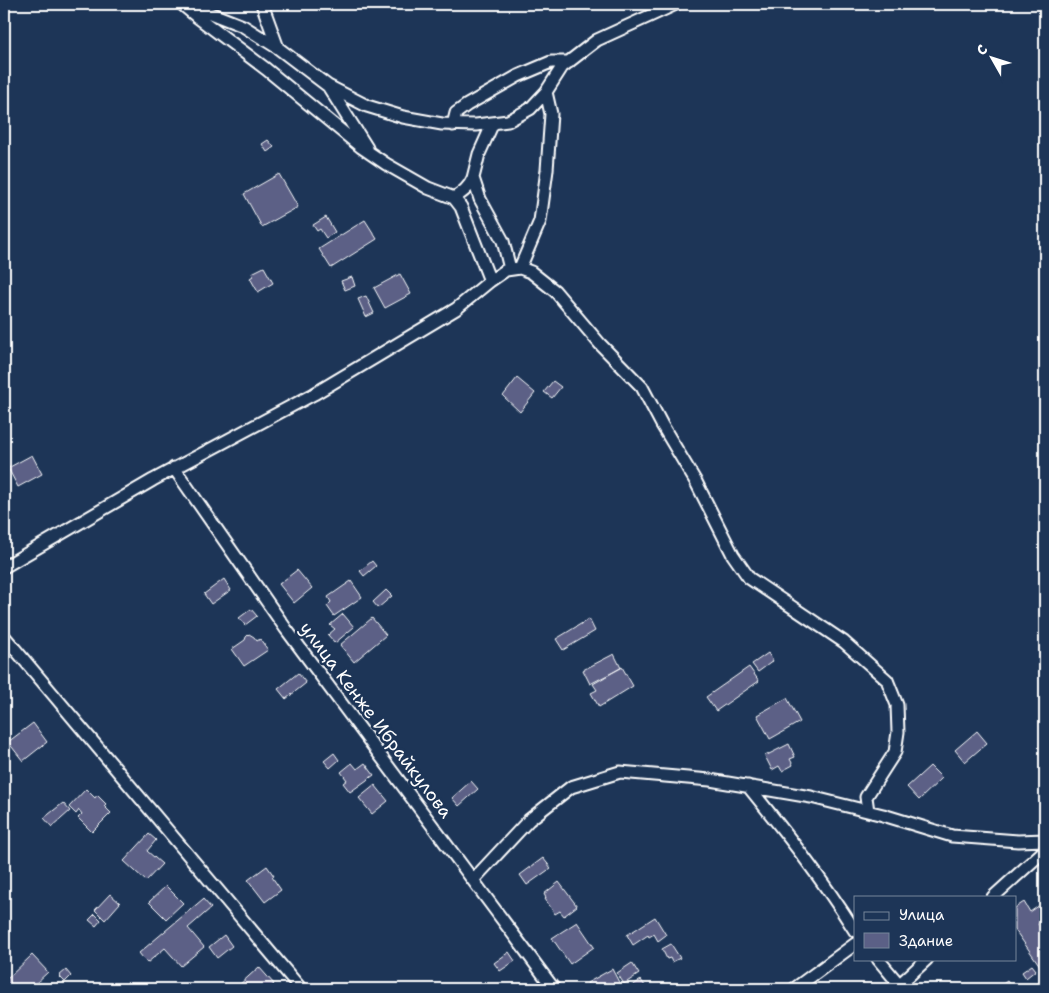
<svg xmlns="http://www.w3.org/2000/svg" width="1049" height="993" font-family="'Shantell Sans',sans-serif">
  <style>
    .building { fill: #5b6086; stroke: #fff }
    .lines { fill: none; stroke-linecap: round; stroke-linejoin: round }
    .street-casing { stroke: #fff; stroke-width: 15 }
    .street { stroke: #1d3557; stroke-width: 11 }
    .labels { text-anchor: middle; stroke-width: 5; stroke-linejoin: round; paint-order: stroke }
    .street-label { font-size: 18px; fill: #fff; stroke: #1d3557 }
  </style>
  <rect width="100%" height="100%" fill="#1d3557"/>
  <filter id="ink" filterUnits="userSpaceOnUse"><feTurbulence type="fractalNoise" baseFrequency=".02" numOctaves="2"/><feDisplacementMap in="SourceGraphic" scale="10" xChannelSelector="R" yChannelSelector="G"/><feConvolveMatrix kernelMatrix="1 2 1 2 8 2 1 2 1" color-interpolation-filters="sRGB"/></filter>
  <g filter="url(#ink)">
    <path class="building" d="M268,140L274,147L267,152L262,144Z
      M279,174L298,207L262,227L244,194Z
      M326,217L335,232L326,238L320,229L317,231L313,225Z
      M365,220L377,239L331,268L319,249Z
      M264,267L273,283L258,292L250,278L253,276L252,273Z
      M400,274L411,294L385,308L374,288Z
      M352,277L355,286L345,290L341,281Z
      M366,296L374,313L366,317L358,299Z
      M517,378L535,393L520,412L503,396Z
      M553,381L561,387L552,398L544,392Z
      M32,455L42,474L18,487L8,468Z
      M372,561L376,566L364,576L360,571Z
      M297,570L312,588L294,603L279,584Z
      M224,579L231,590L211,604L204,594Z
      M351,581L362,597L334,616L327,606L331,602L328,597Z
      M386,590L392,596L378,608L373,602Z
      M251,609L257,616L245,625L239,618Z
      M343,614L354,627L335,643L328,635L335,629L330,625Z
      M372,618L386,635L354,662L340,645Z
      M589,619L595,631L563,650L556,639Z
      M249,634L254,637L257,641L260,639L268,650L244,666L232,649L245,640L246,637Z
      M768,653L773,661L758,672L752,664Z
      M614,654L621,668L590,684L583,670Z
      M622,667L633,686L599,707L591,693L597,690L593,684Z
      M749,667L759,681L716,711L706,697Z
      M298,673L306,683L286,699L278,689Z
      M787,698L800,722L770,739L757,715Z
      M33,723L47,742L23,761L8,742Z
      M977,731L987,743L965,762L955,750Z
      M789,744L795,757L790,759L793,765L782,771L779,766L772,770L765,756Z
      M334,753L339,760L330,768L324,761Z
      M352,763L357,769L365,763L374,775L350,792L343,783L347,780L341,772Z
      M930,766L942,778L919,800L907,787Z
      M471,781L478,789L459,806L452,798Z
      M375,785L388,801L372,814L359,798Z
      M86,789L95,798L97,795L106,804L104,806L111,813L92,832L78,818L82,814L79,810L76,814L69,807Z
      M63,803L70,811L52,827L44,818Z
      M149,834L156,840L147,851L162,864L146,881L124,861Z
      M543,858L551,868L527,885L520,875Z
      M267,866L274,876L272,877L281,890L265,902L248,880Z
      M559,882L577,906L564,916L560,911L555,914L545,899L546,898L544,894Z
      M166,886L183,903L166,919L149,902Z
      M110,894L120,903L105,920L95,910Z
      M203,899L211,908L188,928L204,947L181,966L165,948L147,963L139,953Z
      M1024,902L1030,912L1040,905L1045,912V919L1038,924L1045,934V973L1015,930V908Z
      M95,914L101,920L96,926L89,920Z
      M655,917L666,935L658,941L654,934L649,937L648,935L633,945L627,935Z
      M577,922L594,947L570,964L552,938Z
      M224,935L232,946L217,958L209,947Z
      M671,944L680,958L672,962L670,958L667,959L662,949Z
      M509,952L515,961L500,971L494,963Z
      M32,955L48,972L34,985L36,987L33,989H13L5,981Z
      M632,963L639,974L624,984L617,973Z
      M1032,965L1036,970L1026,978L1022,972Z
      M259,967L274,984L268,989H241L238,986Z
      M612,969L622,988L591,989L587,983Z
      M66,970L71,976L65,982L59,976Z
      M641,980L647,989H627Z
      M1007,981L1013,989H996Z
      M707,983L711,989H698Z"/>
    <g class="lines">
      <defs>
        <path id="street" d="M187,4L243,26L278,48L328,86L367,106L403,117L442,124L476,125L508,121L530,109L546,92L562,67L597,40L676,4
          M262,4L278,48
          M184,6L196,16L266,69L361,147L386,164L428,188L454,198L461,207L490,281
          M328,86L367,148
          M493,123L479,154L473,178L480,199L503,241L510,269
          M453,125L456,113L467,105L518,76L551,62H569
          M454,198C463,192 469,188 473,178
          M520,268L540,221L547,170L551,114L546,92
          M174,468L286,629L554,989
          M4,567L153,480L314,394L456,309L490,281L506,270L520,268L531,272L555,291L600,344L642,387L662,425L696,482L733,555L749,578L844,642L887,680L897,705L898,732L895,752L866,797L868,811
          M4,636L301,989
          M748,786C786,833 823,880 855,931
          M473,880L529,820L571,787L620,772L710,780L811,797L883,815L952,836L1018,841L1045,840
          M993,897L1045,850
          M878,959L903,989
          M899,985L927,959
          M794,989L855,944"/>
      </defs>
      <use href="#street" class="street-casing"/>
      <use href="#street" class="street"/>
    </g>
  </g>
  <g class="labels">
    <g class="street-label">
      <text transform="translate(376 720) rotate(53)" y="6">улица Кенже Ибрайкулова</text>
    </g>
  </g>
  <rect width="1049" height="993" fill="none" stroke="#1d3557" stroke-width="20"/>
  <rect x="10" y="10" width="1029" height="973" fill="none" stroke="#fff" stroke-width="2" filter="url(#ink)"/>
  <rect x="854" y="896" width="162" height="65" fill="#1d3557" stroke="#77869a"/>
  <rect x="864" y="912" width="25" height="8" fill="#1d3557" stroke="#77869a"/>
  <text x="899" y="920" font-size="15" fill="#ffffff">Улица</text>
  <rect x="864" y="933" width="25" height="15" fill="#5b6086" stroke="#77869a"/>
  <text x="899" y="946" font-size="15" fill="#ffffff">Здание</text>
  <g transform="translate(992 58) rotate(309)" stroke="#1d3557" stroke-width="4" paint-order="stroke">
  <path d="M0-4L9 19L0 12L-9 19Z" fill="#ffffff"/>
  <text y="-8" font-size="14" font-weight="bold" text-anchor="middle" fill="#ffffff">С</text>
  </g>
</svg>
